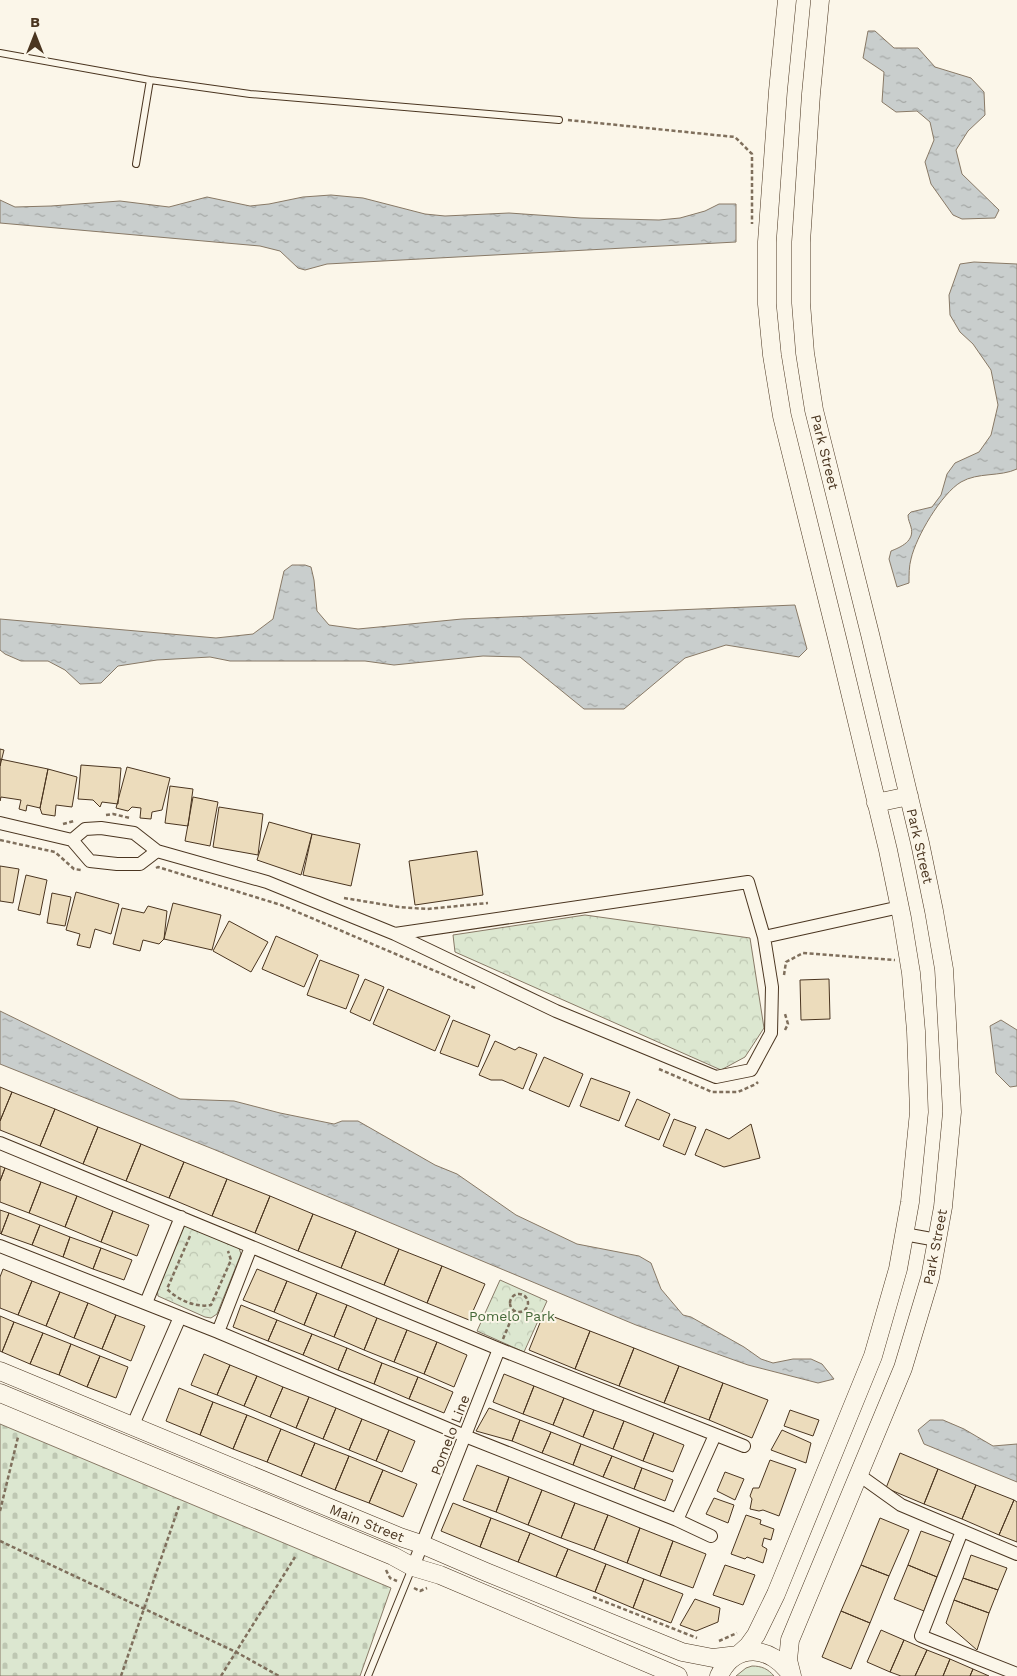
<svg xmlns="http://www.w3.org/2000/svg" width="1017" height="1676" font-family="'Work Sans',sans-serif">
  <style>
    .grass { fill: #dce7d0; stroke: #887966 }
    .cemetery { fill: url(#cemetery-stones); stroke: #887966 }
    .park { fill: url(#park-crowns); stroke: #887966 }
    .water { fill: url(#water-ripples); stroke: #887966 }
    .building { fill: #ecdcbc; stroke: #4a3520 }
    .lines { fill: none; stroke-linecap: round; stroke-linejoin: round }
    .lane-casing { stroke: #4a3520; stroke-width: 8 }
    .street-casing { stroke: #4a3520; stroke-width: 14 }
    .secondary-casing { stroke: #4a3520; stroke-width: 19 }
    .path { stroke: #7f6f5c; stroke-width: 2.5; stroke-dasharray: 4 2.5; stroke-linecap: butt }
    .lane { stroke: #fbf6e9; stroke-width: 6 }
    .street { stroke: #fbf6e9; stroke-width: 12 }
    .secondary { stroke: #fbf6e9; stroke-width: 18 }
    .labels { text-anchor: middle; stroke-width: 4; stroke-linejoin: round; paint-order: stroke }
    .street-label { font-size: 14px; fill: #4a3520; stroke: #fbf6e9 }
    .park-label { font-size: 14px; fill: #436837; stroke: #fbf6e9 }
  </style>
  <defs>
    <pattern id="cemetery-stones" width="16" height="16" patternUnits="userSpaceOnUse" patternTransform="scale(1.25)"><rect width="16" height="16" fill="#dce7d0"/><path d="M2 7V4a2 2 0 0 1 4 0v3zM10 15v-3a2 2 0 0 1 4 0v3z" fill="#bec7b2"/></pattern>
    <pattern id="park-crowns" width="20" height="18" patternUnits="userSpaceOnUse" patternTransform="scale(1.25)"><rect width="20" height="18" fill="#dce7d0"/><path d="M2 6a3 3 0 1 1 6 0M12 15a3 3 0 1 1 6 0" fill="none" stroke="#bec7b2"/></pattern>
    <pattern id="water-ripples" width="26" height="14" patternUnits="userSpaceOnUse" patternTransform="scale(1.25)"><rect width="26" height="14" fill="#c9cecd"/><path d="M2 4q2-2 4 0t4 0M15 11q2-2 4 0t4 0" fill="none" stroke="#a5a8a6"/></pattern>
  </defs>
  <rect width="100%" height="100%" fill="#fbf6e9"/>
  <path class="grass" d="M752,1666C762,1666 768,1669 774,1676H736L746,1668Z"/>
  <path class="cemetery" d="M0,1424L391,1588L360,1676H0Z"/>
  <path class="park" d="M585,915L750,938L764,1028L745,1057L721,1070L455,952L453,935Z
    M187,1225L239,1248L241,1254L217,1314L211,1318L205,1317L158,1296L157,1288L181,1229Z
    M500,1280L547,1301L524,1352L477,1331Z"/>
  <path class="water" d="M868,31H875L894,48H918L935,67L971,78L984,92L985,115L968,131L956,150L962,174L999,210L995,218L962,219L953,215L931,184L925,162L934,140L930,122L917,111L896,112L882,102L884,72L863,58Z
    M331,195L363,198L425,214L445,216L509,213L581,218L659,220L680,218L705,211L719,204H736V242L327,264L305,270L298,268L280,251L260,246L0,223V200L15,207L51,206L120,201L169,207L207,197L250,206L269,204L303,197Z
    M974,262L1017,264V469C1000,477 978,472 961,482C941,494 916,537 911,559C909,566 909,575 909,583L897,587L889,559L891,551C901,547 915,541 911,527C910,523 908,520 908,515L911,512L932,507L941,495L947,474L955,463L979,452L991,435L998,405L991,370L973,344L960,332L950,315L949,295L960,264Z
    M292,565H305L311,567L314,580L317,611L329,625L358,629L462,619L795,605L807,649L799,657L726,645L685,658L624,709H584L520,657L483,656L394,665L365,661H230L210,657L157,660L118,666L101,683L80,684L65,670L48,661H21L5,654L0,650V619L216,638L253,634L273,619L284,571Z
    M0,1011L180,1099L234,1101L280,1113L334,1124L342,1121H358L435,1165L457,1174L516,1215L577,1244L639,1256L651,1263L661,1289L683,1315L691,1317L744,1347L761,1359L773,1363L793,1359H811L822,1364L834,1379L818,1383L748,1365L636,1325L213,1149L0,1064Z
    M1001,1020L1017,1030V1086L1010,1087L996,1073L990,1026Z
    M930,1420H943L964,1429L993,1446L1017,1444V1482L924,1444L918,1430Z"/>
  <path class="building" d="M0,749L4,750L0,766Z
    M0,759L48,769L40,808L27,805L26,811L19,809L21,800L1,797L0,801Z
    M81,765L121,768L118,804L102,802L100,807L93,800L78,799Z
    M127,767L170,778L162,810L152,812L151,819L140,818L141,808L132,807L128,811L116,808Z
    M48,769L77,777L72,807L56,805L55,816L42,814L40,808Z
    M170,786L193,789L188,826L165,823Z
    M193,797L218,802L210,846L185,841Z
    M219,807L263,814L258,855L213,847Z
    M269,822L312,834L301,875L257,860Z
    M312,834L360,844L351,886L303,875Z
    M477,851L483,895L415,905L409,861Z
    M0,866L19,869L13,903L0,901Z
    M26,875L47,880L40,915L18,910Z
    M76,892L119,904L111,934L95,929L90,948L77,945L80,934L66,930Z
    M52,893L71,897L65,926L47,923Z
    M173,903L221,915L212,950L164,939Z
    M148,906L167,911L164,939L159,944L143,940L140,951L113,944L122,908L144,913Z
    M229,921L268,942L251,972L213,951Z
    M276,936L318,955L304,987L262,969Z
    M320,960L359,975L346,1009L307,995Z
    M365,979L384,987L370,1021L350,1012Z
    M829,979L830,1019L801,1020L800,980Z
    M388,989L450,1016L435,1051L373,1024Z
    M453,1020L490,1035L478,1067L440,1053Z
    M495,1041L515,1050L519,1047L537,1054L523,1089L502,1080H491L479,1075Z
    M544,1057L583,1074L569,1107L529,1090Z
    M591,1078L630,1092L619,1121L580,1106Z
    M0,1087L12,1092L0,1121Z
    M12,1092L55,1109L40,1146L0,1130V1121Z
    M637,1099L670,1114L659,1140L625,1126Z
    M55,1109L98,1127L83,1164L40,1146Z
    M674,1119L696,1127L685,1155L663,1146Z
    M751,1124L760,1158L724,1167L695,1155L706,1129L729,1139Z
    M98,1127L141,1144L126,1181L83,1164Z
    M141,1144L184,1162L169,1198L126,1181Z
    M184,1162L227,1179L212,1216L169,1198Z
    M0,1166L5,1168L0,1181Z
    M5,1168L41,1182L29,1213L0,1202V1181Z
    M227,1179L270,1196L255,1233L212,1216Z
    M41,1182L77,1196L65,1227L29,1213Z
    M77,1196L113,1211L101,1242L65,1227Z
    M270,1196L313,1214L298,1251L255,1233Z
    M0,1210L9,1213L1,1234L0,1233Z
    M113,1211L149,1225L137,1256L101,1242Z
    M9,1213L40,1225L32,1245L1,1234Z
    M313,1214L356,1231L341,1268L298,1251Z
    M40,1225L70,1237L63,1257L32,1245Z
    M356,1231L399,1249L384,1285L341,1268Z
    M70,1237L101,1248L93,1269L63,1257Z
    M101,1248L132,1260L124,1280L93,1269Z
    M399,1249L442,1266L427,1303L384,1285Z
    M442,1266L485,1284L469,1320L427,1303Z
    M3,1269L32,1281L18,1315L0,1308V1277Z
    M257,1269L287,1281L274,1312L243,1300Z
    M32,1281L60,1292L46,1326L18,1315Z
    M287,1281L317,1293L304,1325L274,1312Z
    M60,1292L88,1303L74,1338L46,1326Z
    M317,1293L347,1305L334,1337L304,1325Z
    M88,1303L116,1315L102,1349L74,1338Z
    M241,1305L277,1320L268,1341L233,1327Z
    M347,1305L377,1318L364,1350L334,1337Z
    M544,1313L590,1331L575,1369L529,1350Z
    M116,1315L145,1326L131,1361L102,1349Z
    M0,1316L14,1322L2,1352L0,1351Z
    M377,1318L407,1330L394,1362L364,1350Z
    M277,1320L312,1334L303,1355L268,1341Z
    M14,1322L43,1333L30,1364L2,1352Z
    M407,1330L437,1342L424,1374L394,1362Z
    M590,1331L634,1348L619,1386L575,1369Z
    M43,1333L71,1344L59,1375L30,1364Z
    M312,1334L347,1348L338,1370L303,1355Z
    M437,1342L467,1355L454,1387L424,1374Z
    M71,1344L100,1356L87,1387L59,1375Z
    M347,1348L382,1363L374,1384L338,1370Z
    M634,1348L679,1366L664,1403L619,1386Z
    M204,1354L230,1365L217,1395L191,1385Z
    M100,1356L128,1367L116,1398L87,1387Z
    M382,1363L418,1377L409,1399L374,1384Z
    M230,1365L257,1376L244,1406L217,1395Z
    M679,1366L723,1383L709,1420L664,1403Z
    M504,1374L534,1386L523,1414L493,1402Z
    M257,1376L283,1387L270,1417L244,1406Z
    M418,1377L453,1392L444,1413L409,1399Z
    M723,1383L768,1400L752,1438L709,1420Z
    M534,1386L564,1398L553,1425L523,1414Z
    M283,1387L309,1397L296,1428L270,1417Z
    M179,1388L213,1402L200,1435L166,1421Z
    M309,1397L336,1408L323,1439L296,1428Z
    M564,1398L594,1410L583,1437L553,1425Z
    M213,1402L247,1415L233,1449L200,1435Z
    M336,1408L362,1419L349,1450L323,1439Z
    M489,1408L520,1420L512,1441L476,1431Z
    M594,1410L624,1421L613,1449L583,1437Z
    M790,1410L819,1420L813,1436L784,1426Z
    M247,1415L281,1429L267,1462L233,1449Z
    M362,1419L389,1430L376,1461L349,1450Z
    M520,1420L551,1432L542,1453L512,1441Z
    M624,1421L654,1433L643,1461L613,1449Z
    M281,1429L315,1443L301,1476L267,1462Z
    M389,1430L415,1441L402,1472L376,1461Z
    M782,1430L811,1443L806,1463L771,1450Z
    M551,1432L581,1444L573,1465L542,1453Z
    M654,1433L684,1445L673,1472L643,1461Z
    M315,1443L349,1456L335,1490L301,1476Z
    M581,1444L612,1456L603,1477L573,1465Z
    M900,1453L938,1469L924,1504L886,1488Z
    M349,1456L383,1470L369,1503L335,1490Z
    M612,1456L642,1468L634,1489L603,1477Z
    M770,1460L796,1469L779,1516L763,1510L759,1511L750,1509L752,1499L750,1496L753,1488H759Z
    M477,1465L509,1477L496,1512L463,1500Z
    M642,1468L673,1480L665,1501L634,1489Z
    M938,1469L976,1485L962,1519L924,1504Z
    M383,1470L417,1484L403,1517L369,1503Z
    M725,1472L744,1479L735,1500L717,1491Z
    M509,1477L542,1490L528,1525L496,1512Z
    M976,1485L1014,1500L999,1535L962,1519Z
    M542,1490L575,1503L561,1538L528,1525Z
    M714,1498L734,1505L728,1523L706,1514Z
    M1014,1500L1017,1502V1542L999,1535Z
    M453,1503L491,1518L480,1547L441,1531Z
    M575,1503L608,1515L594,1550L561,1538Z
    M608,1515L640,1528L627,1563L594,1550Z
    M746,1515L761,1520L760,1524L774,1529L771,1540L764,1538L762,1546L767,1549L763,1563L747,1557L745,1559L731,1554Z
    M491,1518L530,1533L518,1562L480,1547Z
    M880,1518L909,1530L889,1576L861,1565Z
    M640,1528L673,1541L660,1576L627,1563Z
    M921,1531L951,1542L937,1577L908,1565Z
    M530,1533L568,1549L556,1577L518,1562Z
    M673,1541L706,1554L693,1588L660,1576Z
    M568,1549L606,1564L595,1592L556,1577Z
    M971,1555L1007,1568L998,1590L963,1578Z
    M606,1564L644,1579L633,1608L595,1592Z
    M725,1565L755,1575L743,1605L713,1595Z
    M861,1565L889,1576L870,1623L841,1611Z
    M908,1565L937,1577L924,1611L894,1599Z
    M963,1578L998,1590L989,1613L954,1600Z
    M644,1579L683,1594L671,1623L633,1608Z
    M695,1599L720,1608L718,1622L696,1631L680,1625Z
    M954,1600L989,1613L977,1650L946,1623Z
    M841,1611L870,1623L851,1669L822,1657Z
    M881,1630L904,1640L890,1672L867,1662Z
    M904,1640L927,1650L915,1676H901L890,1672Z
    M927,1650L950,1659L943,1676H915Z
    M950,1659L973,1669L970,1676H943Z
    M973,1669L989,1676H970Z"/>
  <g class="lines">
    <defs>
      <path id="lane" d="M0,53L150,80L250,94L559,120
        M136,164L150,80
        M368,1676L412,1568"/>
      <path id="street" d="M0,823L72,840L90,861L117,864H140L157,851
        M72,840L85,829L101,828L134,833L157,851L267,882L395,934L556,1011L716,1077L751,1070L771,1033L772,987L764,937
        M395,934L748,882L764,937L900,907
        M0,1143L499,1349L744,1446
        M904,1234L937,1240
        M0,1246L218,1332L465,1436L677,1520L715,1435
        M146,1303L181,1217
        M218,1332L251,1247
        M132,1427L180,1317
        M859,1475L901,1505L1017,1554
        M677,1520L711,1536
        M962,1531L921,1636L1017,1674
        M413,1567L499,1349"/>
      <path id="secondary" d="M876,803L909,796
        M0,1371L400,1537L421,1544L486,1572L682,1652L713,1658L738,1655L748,1646L756,1635L776,1594L873,1356L898,1269L910,1202L919,1112L916,1031L911,973L902,918L888,850L838,642L782,416L772,355L767,304V242L778,91L787,0
        M0,1393L393,1556L413,1567L440,1575L678,1676
        M719,1676C735,1641 772,1646 791,1675
        M792,1676L788,1660L790,1640L903,1368L930,1278L943,1207L952,1112L944,969L934,911L920,843L870,634L814,410L805,353L801,303V242L811,94L820,0"/>
    </defs>
    <use href="#lane" class="lane-casing"/>
    <use href="#street" class="street-casing"/>
    <use href="#secondary" class="secondary-casing"/>
    <path class="path" d="M568,120L735,137L752,154V224
      M106,815L113,814L130,818
      M63,824L74,821
      M0,840L55,852L74,869L81,870
      M156,868L158,867L281,905L475,988
      M344,898L399,907L427,909L488,903
      M784,975L786,962L803,953L895,960
      M785,1030L788,1024L785,1014
      M659,1069L712,1092H738L756,1084L758,1082
      M190,1236L167,1289C178,1300 196,1308 211,1305L231,1260L228,1251
      M510 1303a9 9 0 1 1 18 0a9 9 0 1 1-18 0Z
      M503,1339L515,1310
      M0,1511L18,1437
      M0,1541L236,1652L279,1676
      M386,1570L390,1578L397,1581
      M414,1588L420,1591L427,1588
      M593,1597L697,1638
      M719,1641L737,1633
      M121,1676L179,1506
      M221,1676L295,1557"/>
    <use href="#lane" class="lane"/>
    <use href="#street" class="street"/>
    <use href="#secondary" class="secondary"/>
  </g>
  <g class="labels">
    <g class="street-label">
      <text transform="translate(825 452) rotate(76)" y="5">Park Street</text>
      <text transform="translate(920 846) rotate(77)" y="5">Park Street</text>
      <text transform="translate(935 1247) rotate(-79)" y="5">Park Street</text>
      <text transform="translate(450 1435) rotate(-69)" y="5">Pomelo Line</text>
      <text transform="translate(367 1523) rotate(22)" y="5">Main Street</text>
    </g>
    <g class="park-label">
      <text x="512" y="1321">Pomelo Park</text>
    </g>
  </g>
  <g transform="translate(35 35)" stroke="#fbf6e9" stroke-width="4" paint-order="stroke">
  <path d="M0-4L9 19L0 12L-9 19Z" fill="#4a3520"/>
  <text y="-8" font-size="14" font-weight="bold" text-anchor="middle" fill="#4a3520">B</text>
  </g>
</svg>
